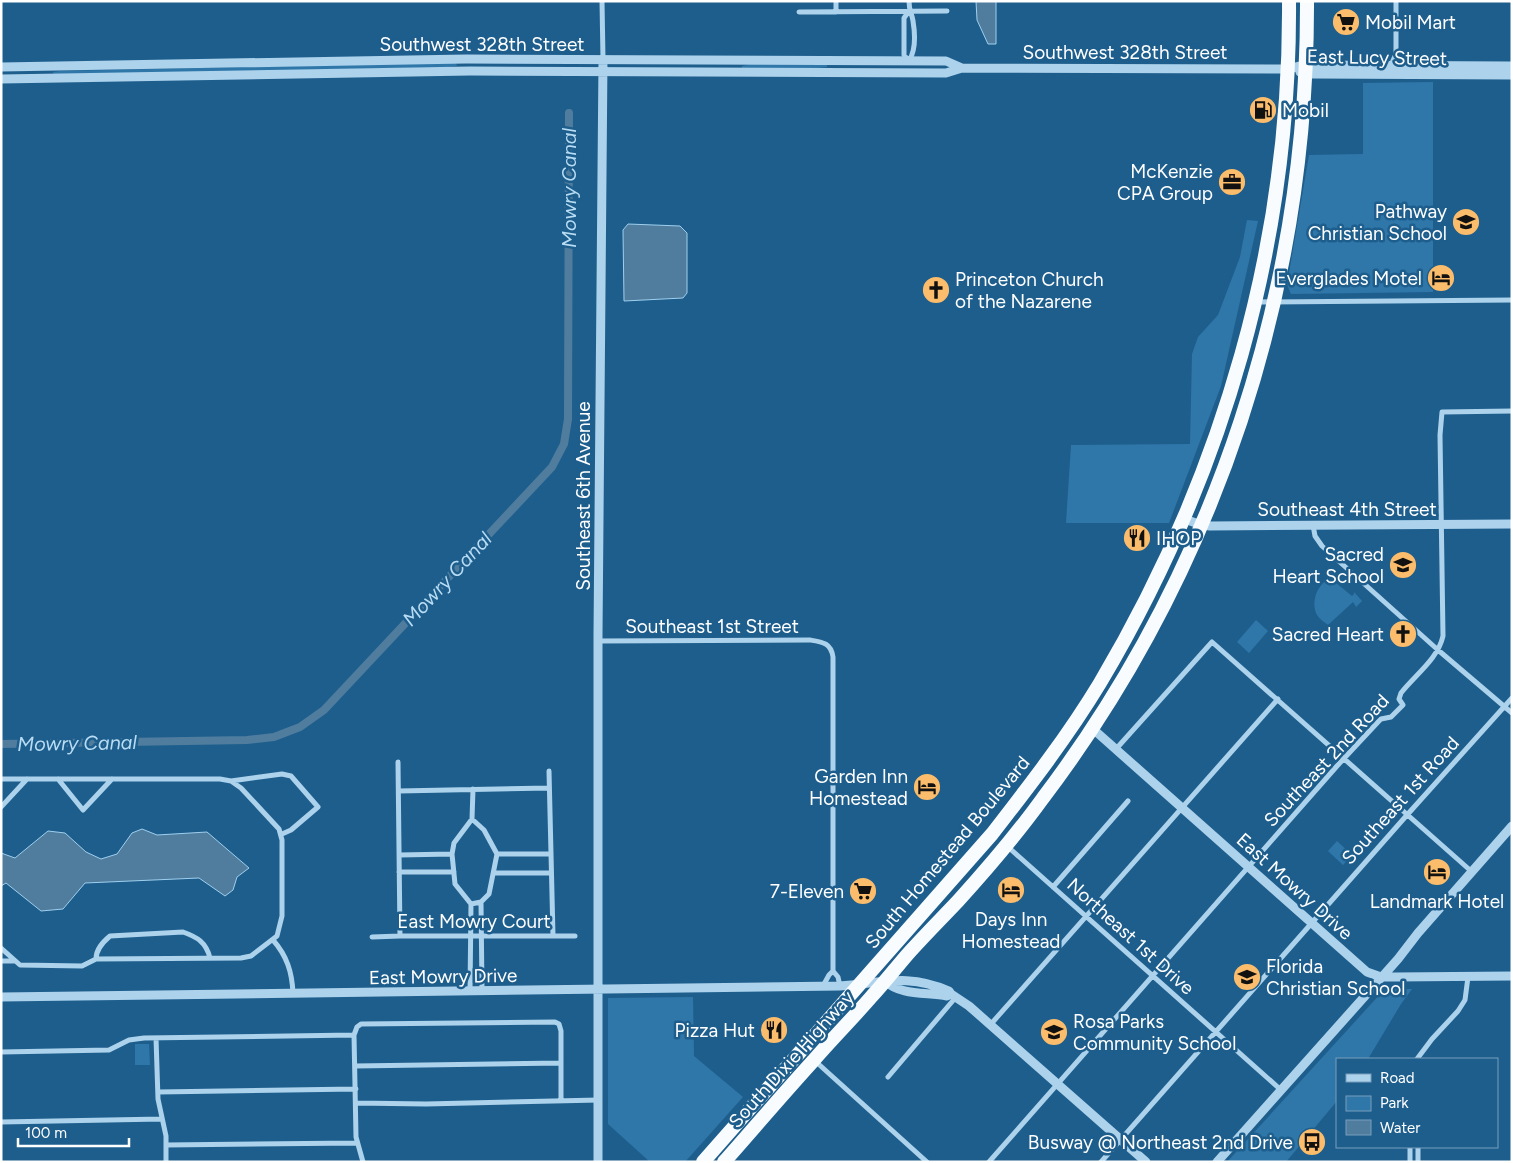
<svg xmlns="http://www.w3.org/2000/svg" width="1513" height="1163" font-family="Figtree,sans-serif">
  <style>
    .green { fill: #2f77a9 }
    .water { fill: #507d9e; stroke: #9fcfee }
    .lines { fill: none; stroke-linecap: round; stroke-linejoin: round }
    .canal { stroke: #507d9e; stroke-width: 8 }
    .minor { stroke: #acd2ec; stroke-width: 5 }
    .tertiary { stroke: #acd2ec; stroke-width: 9 }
    .trunk { stroke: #f8fcff; stroke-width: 14 }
    .labels { text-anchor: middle; stroke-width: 5; stroke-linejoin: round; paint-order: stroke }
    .poi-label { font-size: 19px; fill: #fff; stroke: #1e5e8d; text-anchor: end }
    .street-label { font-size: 19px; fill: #fff; stroke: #1e5e8d }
    .water-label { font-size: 20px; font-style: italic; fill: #b8dcf3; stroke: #1e5e8d }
  </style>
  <rect width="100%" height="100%" fill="#1e5e8d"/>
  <path class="green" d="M437,63H456L457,66L448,67L54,75L53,72L60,71Z
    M751,64L827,65V67L819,68H742V66Z
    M1433,82V292L1291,294L1287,285L1309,155L1363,154V83Z
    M1247,220L1258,221L1221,386L1169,523H1066L1071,445L1190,444L1192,354L1198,337L1218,315L1240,257Z
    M1330,578L1352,596L1354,594V592L1362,601L1356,607L1353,602L1328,625C1324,622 1318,618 1316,613C1311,600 1318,584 1330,578Z
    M1256,620L1268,631L1249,653L1237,642Z
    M1337,841L1352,855L1343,865L1328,851Z
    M1388,989H1412L1401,1004L1368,1059H1337V1101L1286,1162H1227L1382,992Z
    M693,997L694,1056L743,1097L685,1162H650L608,1124V998Z
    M135,1044H149L150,1065H135Z"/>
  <path class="water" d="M976,1H996V44H988L977,20Z
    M628,224L680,226L687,233V293L683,298L624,301L623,230Z
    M142,829L157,835L207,832L249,868L237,877L233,890L225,896L199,878L85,883L63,909L41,911L6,883L1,886V853L15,858L48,831L65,833L86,852L101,859L117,854L132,833Z"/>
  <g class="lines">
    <path class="canal" d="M1,744L247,740L274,737L300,727L324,710L552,467L564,444L568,419L569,113"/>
    <path class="minor" d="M602,1L603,59
      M836,1V12
      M909,1C909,12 912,13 913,21C915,33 916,50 909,61L904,55V18L909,11
      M799,12L947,11
      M1391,65L1396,54V1
      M1256,302L1512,300
      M1313,525L1315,536L1322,546L1438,650L1512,713
      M598,641L810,640C823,642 831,643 833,657V971L838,977L840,986
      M1116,749L1212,642L1471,871
      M398,762L400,936
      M549,771L553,936
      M1,779H220L231,781L241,788L279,829L282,840V916L277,936L251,956L241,958L96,959L82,966L20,965L1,948
      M58,779L83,810L112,779
      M231,781L282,774L291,776L318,807L291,830L282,834
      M399,791L549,788
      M1,807L27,779
      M472,819L484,830L497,854L489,894L481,902L471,904L455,884L452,854L454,843L472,819L473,789
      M1007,846L1281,1090
      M497,854H551
      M399,855L452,854
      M399,872H454
      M494,873H551
      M1053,887L1128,801
      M481,902L482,991
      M372,937L400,936H575
      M273,940C287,956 292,972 293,993
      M96,959C96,949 103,942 110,936L183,932C197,937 206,942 210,958
      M1,961H14
      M823,986L829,975L833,971
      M470,991L471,904
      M991,1024L1278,699
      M156,1038L158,1099L166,1136V1162
      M1,1052L109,1050L129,1040L144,1038L354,1035
      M1417,1059L1432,1039L1458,1011L1465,1000L1468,977
      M814,1060L927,1162
      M355,1066L561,1063
      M888,1077L956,997
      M158,1092L356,1089
      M356,1103L426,1104L599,1100
      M1,1122L162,1119
      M166,1145L357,1143
      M1410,1147V1162
      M1418,1147V1162
      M363,1162L356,1137L354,1035L357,1027L361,1024L555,1022L559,1024L561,1031V1101
      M989,1162L1337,766L1378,722L1381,719L1391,717L1403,705L1399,699L1401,693C1415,675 1438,659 1443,636L1440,435L1442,412L1512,411
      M1101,1162L1407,815L1512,698"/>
    <path class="tertiary" d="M1,67L466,59L946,61L962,68
      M1300,72L1313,74L1512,75
      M1,79L470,71L946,73L962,68L1287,69L1305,65L1512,66
      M1184,519L1202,525L1210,526L1512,524
      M1093,729L1367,972L1381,977H1395L1512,976
      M885,981C901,996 926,992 947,996L951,994
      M1,997L840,986C882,983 908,973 949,991L951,994L969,1006L1146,1162
      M598,1162V634L603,59
      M1217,1162L1398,959L1418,933L1512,826"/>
    <path class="trunk" d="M703,1162L992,834C1030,785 1068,736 1100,683C1223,476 1291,242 1289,1
      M724,1162C754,1128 783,1094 813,1061C832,1039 853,1018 872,996C884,983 895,969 907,955C923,937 941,919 958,901C988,868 1017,834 1043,798C1217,568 1308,289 1307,1"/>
  </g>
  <defs>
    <symbol id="supermarket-disc" viewBox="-11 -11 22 22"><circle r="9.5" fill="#fbbd6b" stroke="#1e5e8d"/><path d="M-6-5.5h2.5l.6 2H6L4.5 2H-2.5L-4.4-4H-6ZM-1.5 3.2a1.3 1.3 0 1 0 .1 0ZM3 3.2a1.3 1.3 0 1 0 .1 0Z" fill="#111"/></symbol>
    <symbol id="fuel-disc" viewBox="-11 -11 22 22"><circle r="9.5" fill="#fbbd6b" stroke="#1e5e8d"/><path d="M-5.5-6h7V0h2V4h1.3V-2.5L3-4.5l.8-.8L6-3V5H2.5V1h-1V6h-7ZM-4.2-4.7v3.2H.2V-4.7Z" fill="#111"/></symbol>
    <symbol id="office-disc" viewBox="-11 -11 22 22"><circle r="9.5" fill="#fbbd6b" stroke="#1e5e8d"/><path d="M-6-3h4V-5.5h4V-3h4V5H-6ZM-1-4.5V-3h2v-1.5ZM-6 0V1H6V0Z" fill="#111"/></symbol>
    <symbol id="school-disc" viewBox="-11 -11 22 22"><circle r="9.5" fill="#fbbd6b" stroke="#1e5e8d"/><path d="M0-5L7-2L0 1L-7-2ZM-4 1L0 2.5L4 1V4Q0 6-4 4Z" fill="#111"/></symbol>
    <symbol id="hotel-disc" viewBox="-11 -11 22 22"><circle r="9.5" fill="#fbbd6b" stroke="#1e5e8d"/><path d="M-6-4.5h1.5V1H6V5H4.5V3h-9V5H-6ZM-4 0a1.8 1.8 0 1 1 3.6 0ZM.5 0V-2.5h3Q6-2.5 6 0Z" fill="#111"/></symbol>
    <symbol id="church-disc" viewBox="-11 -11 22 22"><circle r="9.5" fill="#fbbd6b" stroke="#1e5e8d"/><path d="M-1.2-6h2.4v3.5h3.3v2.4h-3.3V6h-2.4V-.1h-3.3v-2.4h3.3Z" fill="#111"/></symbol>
    <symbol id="restaurant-disc" viewBox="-11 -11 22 22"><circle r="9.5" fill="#fbbd6b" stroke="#1e5e8d"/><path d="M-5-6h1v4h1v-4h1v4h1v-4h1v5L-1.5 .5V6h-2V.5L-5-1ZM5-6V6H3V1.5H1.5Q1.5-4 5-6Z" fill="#111"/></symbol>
    <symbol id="bus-disc" viewBox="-11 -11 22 22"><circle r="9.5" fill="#fbbd6b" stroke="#1e5e8d"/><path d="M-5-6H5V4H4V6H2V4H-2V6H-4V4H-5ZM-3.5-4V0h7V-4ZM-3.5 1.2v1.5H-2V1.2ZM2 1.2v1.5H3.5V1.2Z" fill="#111"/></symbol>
  </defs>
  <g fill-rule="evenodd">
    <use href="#supermarket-disc" x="1330" y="6" width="32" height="32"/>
    <use href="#fuel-disc" x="1247" y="94" width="32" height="32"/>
    <use href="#office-disc" x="1216" y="166" width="32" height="32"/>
    <use href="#school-disc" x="1450" y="206" width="32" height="32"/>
    <use href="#hotel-disc" x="1425" y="262" width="32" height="32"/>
    <use href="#church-disc" x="920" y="274" width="32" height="32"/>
    <use href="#restaurant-disc" x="1121" y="522" width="32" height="32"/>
    <use href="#school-disc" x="1387" y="549" width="32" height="32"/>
    <use href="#church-disc" x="1387" y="618" width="32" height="32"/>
    <use href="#hotel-disc" x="911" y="771" width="32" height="32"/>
    <use href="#hotel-disc" x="1421" y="856" width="32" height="32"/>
    <use href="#hotel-disc" x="995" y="874" width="32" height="32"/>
    <use href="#supermarket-disc" x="847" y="875" width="32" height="32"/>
    <use href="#school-disc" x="1231" y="961" width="32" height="32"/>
    <use href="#restaurant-disc" x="758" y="1014" width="32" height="32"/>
    <use href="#school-disc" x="1038" y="1016" width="32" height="32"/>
    <use href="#bus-disc" x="1296" y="1126" width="32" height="32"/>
  </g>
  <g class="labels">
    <g class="poi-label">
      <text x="1365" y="29" text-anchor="start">Mobil Mart</text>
      <text x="1282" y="117" text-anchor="start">Mobil</text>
      <text x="1213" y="178">McKenzie<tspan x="1213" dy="22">CPA Group</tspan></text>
      <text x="1447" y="218">Pathway<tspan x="1447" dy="22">Christian School</tspan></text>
      <text x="1422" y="285">Everglades Motel</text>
      <text x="955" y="286" text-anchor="start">Princeton Church<tspan x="955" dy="22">of the Nazarene</tspan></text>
      <text x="1156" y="545" text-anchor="start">IHOP</text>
      <text x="1384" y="561">Sacred<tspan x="1384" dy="22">Heart School</tspan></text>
      <text x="1384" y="641">Sacred Heart</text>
      <text x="908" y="783">Garden Inn<tspan x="908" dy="22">Homestead</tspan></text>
      <text x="844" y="898">7-Eleven</text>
      <text x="1437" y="908" text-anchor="middle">Landmark Hotel</text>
      <text x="1011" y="926" text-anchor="middle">Days Inn<tspan x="1011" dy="22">Homestead</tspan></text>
      <text x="1266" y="973" text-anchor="start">Florida<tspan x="1266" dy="22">Christian School</tspan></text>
      <text x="1073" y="1028" text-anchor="start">Rosa Parks<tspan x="1073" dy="22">Community School</tspan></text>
      <text x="755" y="1037">Pizza Hut</text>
      <text x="1293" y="1149">Busway @ Northeast 2nd Drive</text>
    </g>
    <g class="street-label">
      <text x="482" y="51">Southwest 328th Street</text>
      <text x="1125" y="59">Southwest 328th Street</text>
      <text transform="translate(1377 57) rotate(1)" y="7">East Lucy Street</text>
      <text transform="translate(583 496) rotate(-90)" y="7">Southeast 6th Avenue</text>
      <text x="1347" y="516">Southeast 4th Street</text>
      <text x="712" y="633">Southeast 1st Street</text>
      <text transform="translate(1326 760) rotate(-47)" y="7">Southeast 2nd Road</text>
      <text transform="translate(1400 800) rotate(-48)" y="7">Southeast 1st Road</text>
      <text transform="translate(947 852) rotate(-50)" y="7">South Homestead Boulevard</text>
      <text transform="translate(1295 886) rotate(42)" y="7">East Mowry Drive</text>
      <text x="474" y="928">East Mowry Court</text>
      <text transform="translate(1131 936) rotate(42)" y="7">Northeast 1st Drive</text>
      <text transform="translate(443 976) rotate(-1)" y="7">East Mowry Drive</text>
      <text transform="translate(791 1059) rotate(-48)" y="7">South Dixie Highway</text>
    </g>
    <g class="water-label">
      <text transform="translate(569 188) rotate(-90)" y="7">Mowry Canal</text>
      <text transform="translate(447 579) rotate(-47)" y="7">Mowry Canal</text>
      <text transform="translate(77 743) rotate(-1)" y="7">Mowry Canal</text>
    </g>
  </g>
  <rect width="1513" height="1163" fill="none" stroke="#ffffff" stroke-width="5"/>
  <rect x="1336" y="1058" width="162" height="90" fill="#1e5e8d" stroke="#789ebb"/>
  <rect x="1346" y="1074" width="25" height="8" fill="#acd2ec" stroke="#789ebb"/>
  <text x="1380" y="1083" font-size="15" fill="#ffffff">Road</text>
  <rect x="1346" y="1096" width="25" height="15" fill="#2f77a9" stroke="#789ebb"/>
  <text x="1380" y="1108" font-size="15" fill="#ffffff">Park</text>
  <rect x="1346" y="1120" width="25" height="15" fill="#507d9e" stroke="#789ebb"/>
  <text x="1380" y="1133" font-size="15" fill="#ffffff">Water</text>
  <path d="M18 1138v8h111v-8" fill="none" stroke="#ffffff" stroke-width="2.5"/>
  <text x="25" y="1138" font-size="15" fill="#ffffff" stroke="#1e5e8d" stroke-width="4" paint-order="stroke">100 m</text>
</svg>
